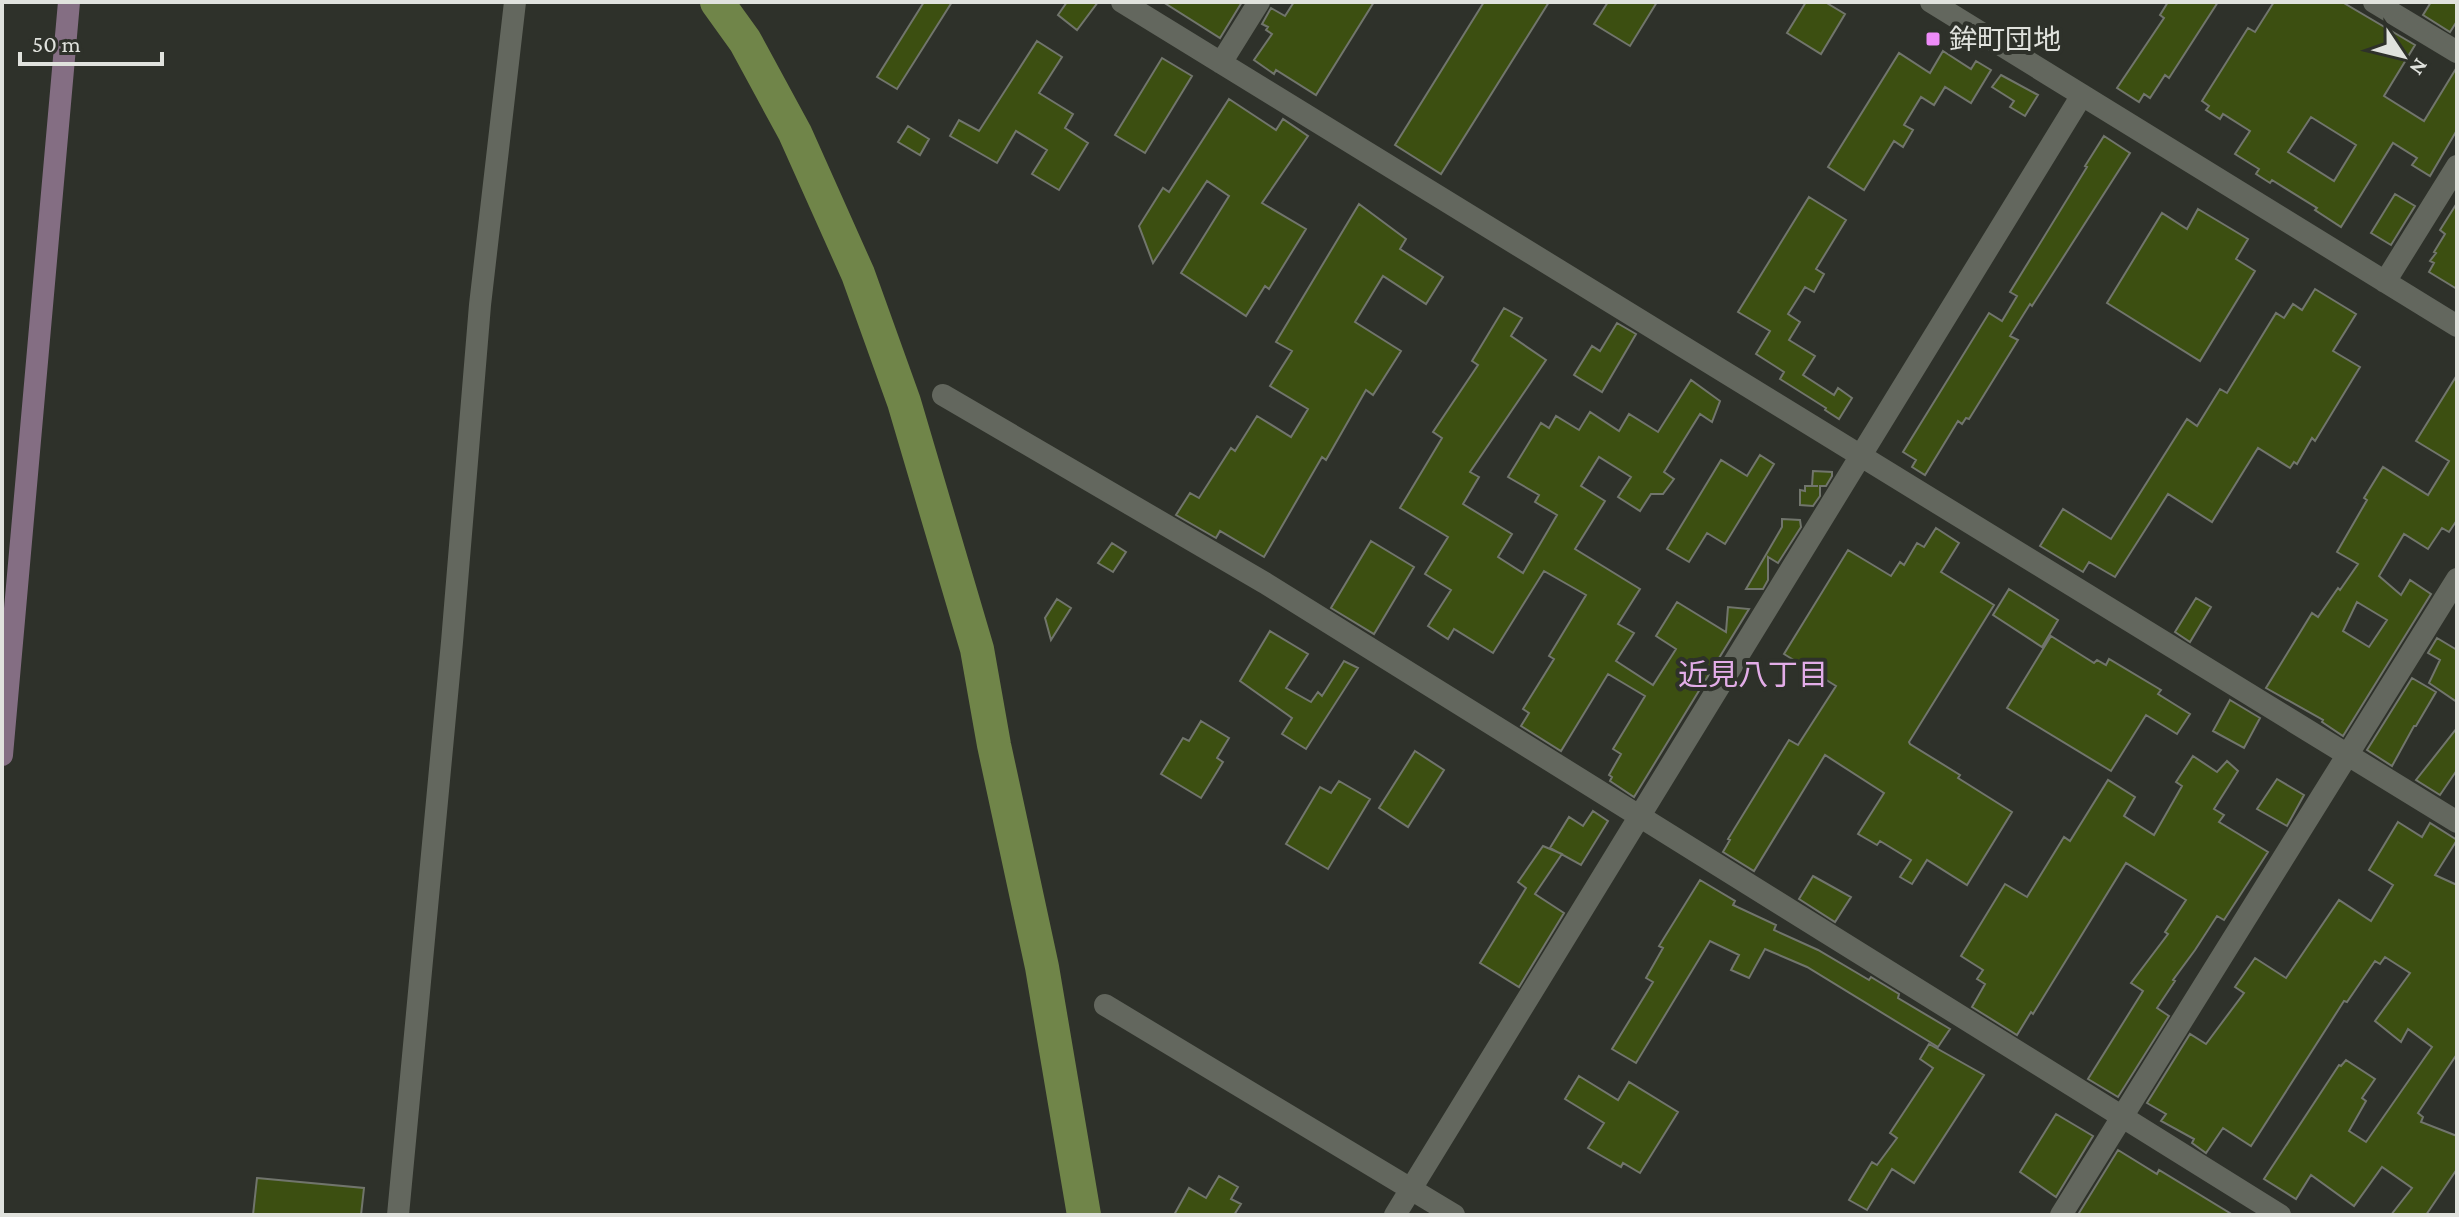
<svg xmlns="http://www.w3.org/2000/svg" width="2459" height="1217" font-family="'Crimson Pro','Noto Sans JP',serif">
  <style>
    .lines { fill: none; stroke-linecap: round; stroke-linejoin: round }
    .river { stroke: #708549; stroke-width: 34 }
    .building { fill: #3c4f11; stroke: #71756c; stroke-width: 2; fill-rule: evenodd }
    .minor { stroke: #63675e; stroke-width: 22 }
    .secondary { stroke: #846e83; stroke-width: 22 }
    .poi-dot { fill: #ee8bf8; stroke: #2e312a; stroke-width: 3 }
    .labels { text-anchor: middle; stroke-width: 8; stroke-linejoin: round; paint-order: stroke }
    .poi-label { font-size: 28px; fill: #e0e2dd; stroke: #2e312a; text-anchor: start }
    .neighbourhood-label { font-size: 30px; fill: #e3ade8; stroke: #2e312a }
  </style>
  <rect width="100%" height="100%" fill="#2e312a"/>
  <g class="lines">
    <path class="river" d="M717,2L745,41L795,133L858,274L904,402L977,649L994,745L1042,967L1084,1215"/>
  </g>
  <path class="building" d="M924,2H952L897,89L877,77Z
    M1067,2H1098L1077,30L1058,15Z
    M1163,2H1242L1220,38Z
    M1294,2H1374L1316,95L1276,70L1274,74L1254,60L1272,34L1266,30L1268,27L1262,24L1271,8L1285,16Z
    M1484,2H1549L1441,174L1395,145Z
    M1608,2H1657L1630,46L1594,24Z
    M1806,2H1825L1845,14L1821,54L1787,33Z
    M2168,2H2218L2169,78L2165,75L2150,98L2144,94L2139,102L2117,88L2164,18L2160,15Z
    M2274,2H2342L2415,45L2384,96L2424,121L2457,67V130L2430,176L2412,165L2417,158L2393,143L2341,227L2315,210L2317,208L2272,180L2270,183L2256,174L2259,169L2235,154L2250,131L2223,114L2220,119L2206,110L2209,106L2202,101L2248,28L2255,32ZM2311,117L2356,145L2334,181L2288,152Z
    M2431,2H2457V21L2450,32L2423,15Z
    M1037,41L1062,57L1039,93L1073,114L1065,128L1088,143L1059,190L1032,174L1047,150L1016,131L997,163L950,136L959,120L979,131Z
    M1943,51L1971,69L1976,61L1991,70L1971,103L1945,87L1934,105L1921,97L1904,125L1913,130L1903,147L1894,141L1864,190L1828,167L1899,53L1930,73Z
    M1162,58L1192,76L1145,153L1115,135Z
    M2001,75L2038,95L2025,116L2010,107L2014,101L1992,87Z
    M1229,99L1276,130L1283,119L1308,136L1262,203L1306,229L1269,289L1265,286L1246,316L1181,273L1229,196L1207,181L1153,263L1139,226L1163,188L1169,192Z
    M908,126L929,139L920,155L898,142Z
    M2104,136L2130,153L2032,306L2030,304L2010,336L2018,340L1969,419L1966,418L1962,424L1958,421L1925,475L1912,467L1916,460L1903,452L1989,313L2002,321L2017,296L2010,292L2087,167L2085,166Z
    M2395,194L2415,206L2391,245L2371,233Z
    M1809,197L1846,220L1816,269L1824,274L1814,292L1805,287L1788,314L1800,322L1789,340L1815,356L1803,375L1834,395L1838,388L1852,398L1839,419L1825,410L1826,408L1780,379L1784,372L1756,354L1770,331L1738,312Z
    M2457,203V289L2429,272L2434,263L2430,261L2436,253L2434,252L2445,234L2440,230Z
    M1359,204L1406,239L1400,249L1443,277L1426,304L1383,276L1355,322L1401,351L1373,395L1366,390L1326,460L1322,457L1264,557L1220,531L1216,538L1176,515L1190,493L1199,498L1231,448L1235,451L1257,416L1291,437L1308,409L1270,386L1292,351L1276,342Z
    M2198,209L2248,239L2236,259L2255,271L2200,361L2107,303L2162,213L2187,229Z
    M2315,289L2356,314L2333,351L2360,367L2315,441L2312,438L2297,464L2294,462L2290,468L2258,448L2212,522L2168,494L2115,577L2089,562L2083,572L2040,546L2063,509L2111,539L2187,419L2197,426L2220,389L2227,393L2276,313L2284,318L2293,304L2302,310Z
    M1504,308L1522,318L1511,336L1546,360L1470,472L1479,477L1463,504L1512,534L1498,557L1523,573L1557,515L1535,502L1539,495L1508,477L1541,423L1549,428L1556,416L1579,430L1590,412L1619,431L1629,414L1658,432L1691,380L1720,401L1712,422L1700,414L1664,472L1674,479L1663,494H1651L1640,511L1618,497L1631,477L1599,457L1581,486L1605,501L1575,549L1640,589L1618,624L1634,633L1616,661L1653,685L1676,649L1656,636L1677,602L1726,632L1728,607L1749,609L1634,797L1610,781L1612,777L1609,775L1621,754L1613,749L1645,696L1608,674L1561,751L1521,726L1529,713L1523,709L1554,659L1549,656L1586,595L1544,571L1493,653L1454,629L1448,639L1428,626L1451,590L1425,574L1448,537L1400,508L1442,438L1433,432L1478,365L1472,361Z
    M1617,323L1636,334L1602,392L1574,375L1592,346L1600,351Z
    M2457,375V520L2449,532L2442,528L2428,549L2404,534L2379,576L2401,595L2410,580L2431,594L2343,736L2322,722L2323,720L2266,688L2312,613L2318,617L2338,588L2340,590L2358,564L2337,552L2367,500L2364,498L2383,467L2428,495L2449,461L2416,441ZM2357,602L2387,620L2369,647L2343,631Z
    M1760,455L1774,464L1725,544L1707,533L1689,562L1667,549L1721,460L1747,476Z
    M1813,471L1832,472V476L1826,486H1820V496L1813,506L1800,505V490L1805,491V486H1818H1812Z
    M1782,519L1800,520L1801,527L1778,563L1768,557V580L1763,589H1746L1782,527Z
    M1936,528L1959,543L1941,572L1994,605L1909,742L1910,744L1960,775L1958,778L2012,812L1967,885L1927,860L1912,884L1900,877L1911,860L1880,841L1877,845L1858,834L1884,793L1825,755L1754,871L1723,852L1730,840L1728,839L1789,740L1798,745L1836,686L1784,654L1848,550L1891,576L1900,562L1904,565L1917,543L1924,547Z
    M1371,541L1414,567L1374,634L1331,608Z
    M1112,543L1126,552L1113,572L1098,563Z
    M2009,589L2058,620L2042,647L1993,615Z
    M2196,598L2211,607L2190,642L2175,632Z
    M1057,599L1071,608L1051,640L1045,618Z
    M1270,631L1308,654L1286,688L1311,702L1318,692L1322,696L1344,661L1358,668L1306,749L1282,734L1292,718L1240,681Z
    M2051,636L2094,663L2097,660L2106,665L2109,659L2161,690L2158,694L2190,714L2177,734L2146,715L2111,771L2007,708Z
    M2437,638L2457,650V702L2429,683L2440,660L2428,653Z
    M2412,678L2436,692L2416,726H2414L2392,766L2367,750Z
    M2230,700L2260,718L2244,748L2213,731Z
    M1201,721L1229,738L1217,758L1223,762L1201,798L1161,774L1183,738L1189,741Z
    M2457,728V770L2440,795L2416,780Z
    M1415,751L1444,770L1408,827L1379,808Z
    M2193,756L2217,772L2227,761L2238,771L2214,809L2224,815L2219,822L2268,852L2224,920L2217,916L2195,950L2173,980L2175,981L2157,1008L2169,1016L2118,1097L2088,1079L2143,991L2131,983L2168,934L2165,932L2186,900L2126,863L2033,1014L2031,1012L2017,1035L1972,1007L1985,984L1977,979L1983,970L1961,956L2005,884L2027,897L2064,837L2070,841L2108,780L2135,797L2124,816L2154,835L2182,786L2176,782Z
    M2277,779L2304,795L2287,826L2257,809Z
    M1339,781L1370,799L1328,869L1286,844L1320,787L1331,793Z
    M1593,811L1608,821L1581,865L1550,848L1569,817L1583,826Z
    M2398,822L2422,837L2430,823L2457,840L2435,875L2457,885V1054L2418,1113L2423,1117L2421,1122L2457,1136V1169L2426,1215H2391L2412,1188L2382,1167L2354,1206L2311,1175L2296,1199L2264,1179L2339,1065L2341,1066L2346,1060L2375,1079L2362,1098L2366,1101L2349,1131L2366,1142L2432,1047L2408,1029L2401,1042L2375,1021L2410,973L2385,957L2380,964L2375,961L2347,1002L2344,1001L2251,1146L2223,1128L2206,1153L2192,1143L2194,1139L2161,1121L2166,1114L2147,1103L2190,1034L2206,1044L2244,993L2235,987L2255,958L2286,978L2339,900L2371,921L2393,885L2369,870Z
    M1543,846L1562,854L1535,894L1564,913L1519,987L1480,963L1526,888L1518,882Z
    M1813,876L1851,897L1835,922L1799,899Z
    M1700,880L1735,901L1733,905L1776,925L1774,930L1818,950L1869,980L1871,977L1899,994L1898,998L1950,1029L1938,1047L1807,967L1765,949L1749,978L1731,970L1739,955L1710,941L1636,1063L1612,1049L1653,982L1646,978L1663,948L1659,946Z
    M1929,1044L1984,1075L1914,1183L1892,1169L1867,1210L1849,1200L1872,1162L1877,1165L1897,1138L1890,1133L1933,1068L1920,1059Z
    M1579,1076L1618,1100L1629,1082L1678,1112L1640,1173L1623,1163L1621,1167L1588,1148L1604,1123L1565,1099Z
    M2056,1114L2093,1136L2056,1197L2020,1172Z
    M2118,1150L2157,1174L2159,1170L2233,1215H2082L2079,1213Z
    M1219,1176L1238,1187L1231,1199L1241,1204L1234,1215H1174L1189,1188L1206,1198Z
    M257,1178L364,1188L361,1215H253Z"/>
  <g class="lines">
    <path class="minor" d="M1122,2L2457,822
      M1931,2L2457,326
      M2374,2L2457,52
      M1221,63L1259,2
      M2385,282L2457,166
      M943,395L1265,583L2280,1215
      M1105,1005L1454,1215
      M398,1215L452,642L480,305L515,2
      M1395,1215L2082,95
      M2061,1215L2457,579"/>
    <path class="secondary" d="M2,755L69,2"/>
  </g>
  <rect class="poi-dot" x="1925" y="31" width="16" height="16" rx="4"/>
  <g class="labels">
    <g class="poi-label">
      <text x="1949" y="49">鉾町団地</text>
    </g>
    <g class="neighbourhood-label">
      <text x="1753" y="685">近見八丁目</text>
    </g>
  </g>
  <rect width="2459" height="1217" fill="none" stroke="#e0e2dd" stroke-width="8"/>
  <g transform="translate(2403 56) rotate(125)" stroke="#2e312a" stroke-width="6" paint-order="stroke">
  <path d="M0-6L14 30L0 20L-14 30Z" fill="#e0e2dd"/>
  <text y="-12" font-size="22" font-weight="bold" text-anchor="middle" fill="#e0e2dd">N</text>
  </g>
  <path d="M20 52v12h142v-12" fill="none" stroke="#e0e2dd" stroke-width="4"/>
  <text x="32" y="52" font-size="24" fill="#e0e2dd" stroke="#2e312a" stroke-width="6" paint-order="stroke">50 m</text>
</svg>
